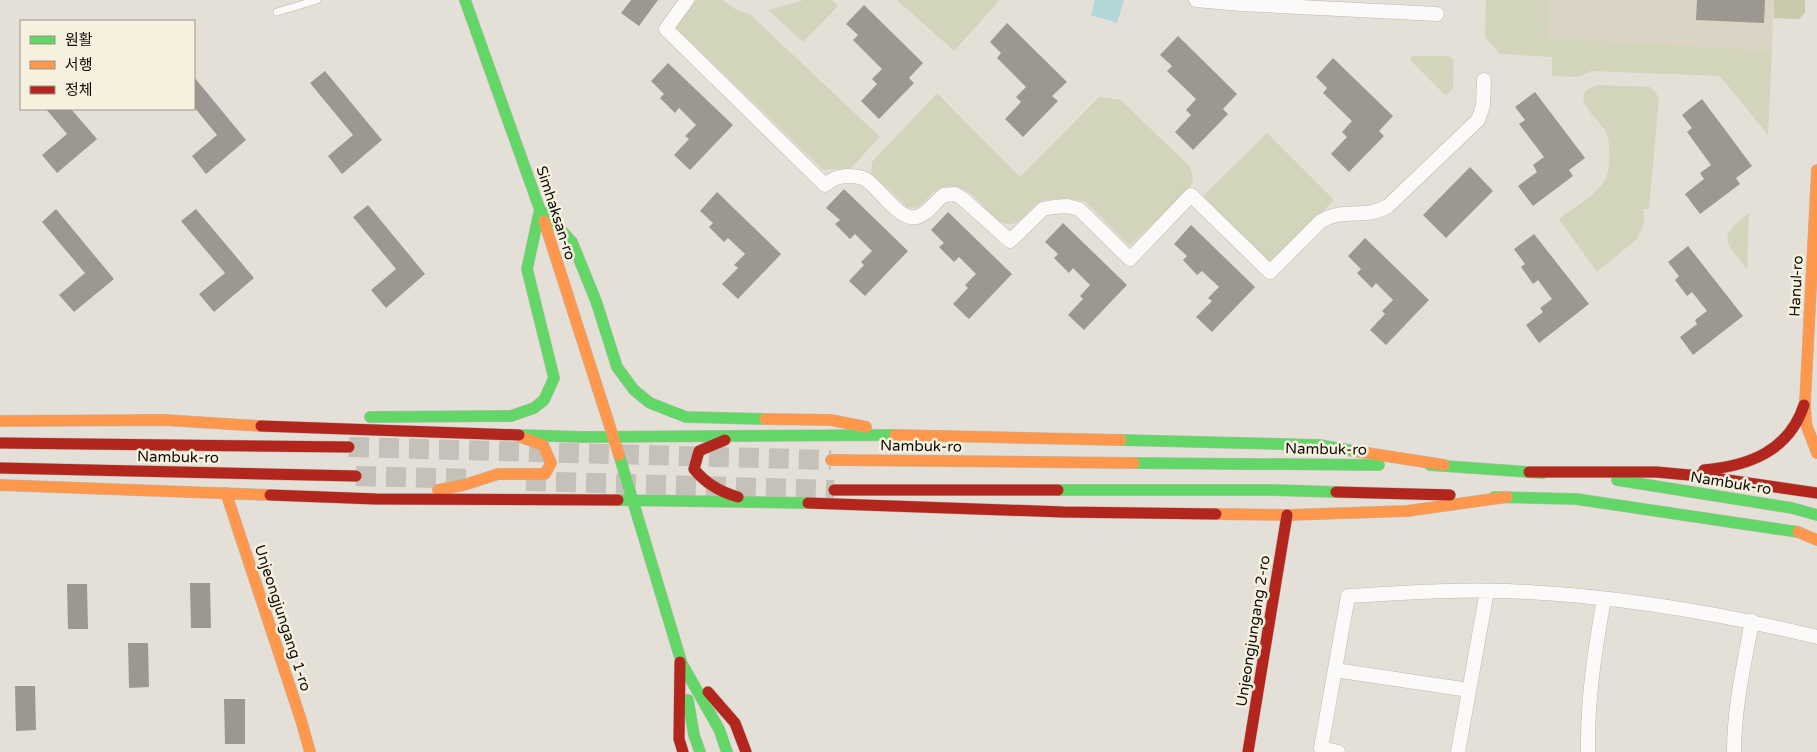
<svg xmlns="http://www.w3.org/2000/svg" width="1817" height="752" font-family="'Varela Round','Noto Sans KR',sans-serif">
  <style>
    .education { fill: #dbd4c5 }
    .green { fill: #d3d4bc }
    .forest { fill: #c8c9ad }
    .water { fill: #b1d8d6 }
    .building { fill: #9d9792 }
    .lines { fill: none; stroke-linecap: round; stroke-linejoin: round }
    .secondary-tunnel { stroke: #c4c1b8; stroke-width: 20; stroke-dasharray: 20 10; stroke-linecap: butt }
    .lane-casing { stroke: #bcb9b2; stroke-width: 8 }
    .street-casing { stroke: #bcb9b2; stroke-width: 15 }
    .fast-casing { stroke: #bcb9b2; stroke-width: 12 }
    .slow-casing { stroke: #bcb9b2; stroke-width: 12 }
    .jam-casing { stroke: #bcb9b2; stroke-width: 12 }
    .lane { stroke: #fbfaf9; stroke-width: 7 }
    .street { stroke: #fbfaf9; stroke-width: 14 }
    .fast { stroke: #63d668; stroke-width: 11 }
    .slow { stroke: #ff974d; stroke-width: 11 }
    .jam { stroke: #b3261e; stroke-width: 11 }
    .labels { text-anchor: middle; stroke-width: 5; stroke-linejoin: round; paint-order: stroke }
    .street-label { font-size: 15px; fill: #110f09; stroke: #f6f0df }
  </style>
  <rect width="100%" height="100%" fill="#e4e0d7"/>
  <path class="education" d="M1549,0H1774L1772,50L1548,38Z"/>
  <path class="green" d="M696,0H723L735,9L751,15L880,137L851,168L823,170L675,27Z
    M804,0H832L838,6L803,42L768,10Z
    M897,0H996L999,1L954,51Z
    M1486,0H1549L1548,38L1772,50L1768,135L1720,76L1591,71L1579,77L1552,76V57L1500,54L1485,37Z
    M1411,56H1449L1454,61L1453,88L1446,96L1411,61Z
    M1598,85L1650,87L1654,90L1659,98L1649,209H1643L1644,223L1637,239L1597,272L1559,219C1572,209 1599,193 1606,178C1610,169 1611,142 1606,132C1599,118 1564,95 1598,85Z
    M937,93L1020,177L1099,97L1121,100L1190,167L1193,179L1191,186L1130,246L1086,202C1077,198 1047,197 1038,203C1028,210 1022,225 1008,224C985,223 981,184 945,187C928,189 925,212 907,207L871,173L872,162Z
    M1267,133L1334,200L1270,264L1203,196Z
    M1749,213L1747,269C1724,240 1717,238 1749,213Z"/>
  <path class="forest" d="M1774,0H1805V13L1799,19L1774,18Z"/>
  <path class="water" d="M1095,0H1124L1117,23L1091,15Z"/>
  <path class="building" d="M631,0H658L639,26L621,13Z
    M1697,0H1765L1764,23L1696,20Z
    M864,5L923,63L909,78L914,83L879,119L861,101L877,84L872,79L882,69L853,40L858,35L846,24Z
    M1007,23L1067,82L1052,96L1058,101L1023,137L1005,119L1021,102L1016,97L1026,87L997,58L1001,53L990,42Z
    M1178,36L1237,94L1223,109L1228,114L1193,150L1175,132L1191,115L1186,110L1196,99L1167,71L1172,66L1160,55Z
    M1333,58L1393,116L1379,131L1384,136L1349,172L1331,154L1347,137L1342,132L1352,121L1323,93L1327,88L1316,77Z
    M668,63L733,125L690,170L674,155L689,139L685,136L696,125L679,108L675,113L660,98L664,94L651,81Z
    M325,71L382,140L342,174L328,156L353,135L310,83Z
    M194,77L246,140L206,174L192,156L217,135L194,107Z
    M1535,92L1585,158L1569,170L1573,176L1533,206L1518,186L1537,172L1533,165L1544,157L1519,124L1525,120L1515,107Z
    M1702,99L1752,166L1736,178L1740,184L1700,214L1685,194L1704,179L1700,173L1711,165L1687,132L1692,128L1682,115Z
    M46,109H71L97,139L57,173L42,155L67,134Z
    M1470,167L1493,191L1446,238L1423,215Z
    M844,189L908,251L865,296L849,281L864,265L861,262L872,251L855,234L850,239L835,224L840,220L826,208Z
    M717,192L781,254L738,299L722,284L738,268L734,265L745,254L728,238L724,242L709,227L713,223L700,211Z
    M368,205L425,274L386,308L371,290L396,269L353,217Z
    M56,209L114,279L74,312L59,295L85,273L42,222Z
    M196,209L254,278L214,312L199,294L225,273L181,221Z
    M948,212L1012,274L969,319L953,304L968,288L965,285L976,274L959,257L954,262L939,247L944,243L931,230Z
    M1063,223L1127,285L1084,330L1068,315L1083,299L1080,296L1090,285L1073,268L1069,273L1054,258L1058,254L1045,242Z
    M1191,225L1255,287L1212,332L1196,317L1212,301L1208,298L1219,287L1202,271L1197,275L1183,260L1187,256L1174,244Z
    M1534,234L1589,304L1539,343L1526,325L1543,312L1540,308L1552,299L1538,280L1533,284L1521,267L1525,264L1514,249Z
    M1365,238L1429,300L1386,345L1370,330L1385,314L1382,311L1393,300L1376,283L1372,288L1357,273L1361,269L1348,256Z
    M1688,246L1743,316L1693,355L1680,337L1697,324L1695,320L1707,311L1692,292L1687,296L1675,280L1679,276L1668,262Z
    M190,583H210L211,628H191Z
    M67,584H87L88,629H68Z
    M128,643H148L149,687L129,688Z
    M15,686H35L36,730L16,731Z
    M224,699H245V744H225Z"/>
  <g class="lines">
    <path class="secondary-tunnel" d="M349,447L831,460
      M356,476L474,479
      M526,481L834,490"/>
    <defs>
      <path id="lane" d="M277,12L317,0"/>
      <path id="street" d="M687,0L666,29L825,185C832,179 837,177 846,176C852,176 860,176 865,179C880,188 898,221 917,217C928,214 935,201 944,195L955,194L962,198L1010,241L1043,209L1053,207L1067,206L1079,209L1130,259L1191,195L1270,272L1320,222C1341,207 1366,220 1388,206L1478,120L1483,106L1484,80
        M1196,0L1241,4L1437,14
        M1335,670L1469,690
        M1338,752L1321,748L1348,596C1401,593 1454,589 1507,591C1612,595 1715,612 1817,637
        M1458,752L1487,591
        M1588,752C1587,700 1595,649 1604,599
        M1734,752C1734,708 1744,664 1752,621"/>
      <path id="fast" d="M465,0L544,221
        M545,213L572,242L596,301L617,367L634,390L650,403L686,417L765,419
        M370,417L511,416L534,408L544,400L554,378L527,269L540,209
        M519,435L583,437L895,435
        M1121,440L1319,445L1354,451
        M619,455L682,664L719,729L727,752
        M1134,463L1379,465
        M1430,465L1543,473
        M1617,480L1792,508L1817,515
        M1058,490H1272L1336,492
        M1494,497L1576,499L1798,532
        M618,500L808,503
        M688,700L694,735L700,752"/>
      <path id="slow" d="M1817,170L1805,403L1806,424L1817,453
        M544,221L619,455
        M765,419L831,420L866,427
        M0,421L164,420L261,426
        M895,435L1121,440
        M1354,451L1444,465
        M831,460L1134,463
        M0,485L270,495
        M438,490L464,485L498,474H545L551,463L543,445L521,437
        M226,493L301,720L310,752
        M1216,514L1287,515L1407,511L1507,497
        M1798,532L1817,540"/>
      <path id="jam" d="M261,426L519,435
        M725,440L699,451L694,469C706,484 720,492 738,497
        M0,443L349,447
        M0,468L356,476
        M1704,470C1749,466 1789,451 1804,405
        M1529,472H1656L1700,476L1817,493
        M834,490H1058
        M1336,492L1450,495
        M270,495L376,499L618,500
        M808,503L1063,512L1216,514
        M680,662L679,739L683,752
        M708,692L735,723L746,752
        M1248,752L1287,515"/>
    </defs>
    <use href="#lane" class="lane-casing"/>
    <use href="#street" class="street-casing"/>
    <use href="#fast" class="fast-casing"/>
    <use href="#slow" class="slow-casing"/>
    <use href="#jam" class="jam-casing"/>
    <use href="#lane" class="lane"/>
    <use href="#street" class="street"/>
    <use href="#fast" class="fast"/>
    <use href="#slow" class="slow"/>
    <use href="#jam" class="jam"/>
  </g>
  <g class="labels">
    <g class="street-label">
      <text transform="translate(556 213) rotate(72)" y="5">Simhaksan-ro</text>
      <text transform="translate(1796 286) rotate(-87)" y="5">Hanul-ro</text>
      <text transform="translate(921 446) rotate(1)" y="5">Nambuk-ro</text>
      <text transform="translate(1326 449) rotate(1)" y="5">Nambuk-ro</text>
      <text transform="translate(178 457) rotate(1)" y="5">Nambuk-ro</text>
      <text transform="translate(1731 483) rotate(9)" y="5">Nambuk-ro</text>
      <text transform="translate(283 618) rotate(72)" y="5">Unjeongjungang 1-ro</text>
      <text transform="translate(1253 631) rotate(-81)" y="5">Unjeongjungang 2-ro</text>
    </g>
  </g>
  <rect x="20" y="20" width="175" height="90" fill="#f6f0df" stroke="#9a9689"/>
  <rect x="30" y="36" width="25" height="8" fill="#63d668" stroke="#9a9689"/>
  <text x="65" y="45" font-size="15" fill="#110f09">원활</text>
  <rect x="30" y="61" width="25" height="8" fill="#ff974d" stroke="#9a9689"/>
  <text x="65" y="70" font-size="15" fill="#110f09">서행</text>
  <rect x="30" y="86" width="25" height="8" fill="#b3261e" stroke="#9a9689"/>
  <text x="65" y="95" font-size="15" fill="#110f09">정체</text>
</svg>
